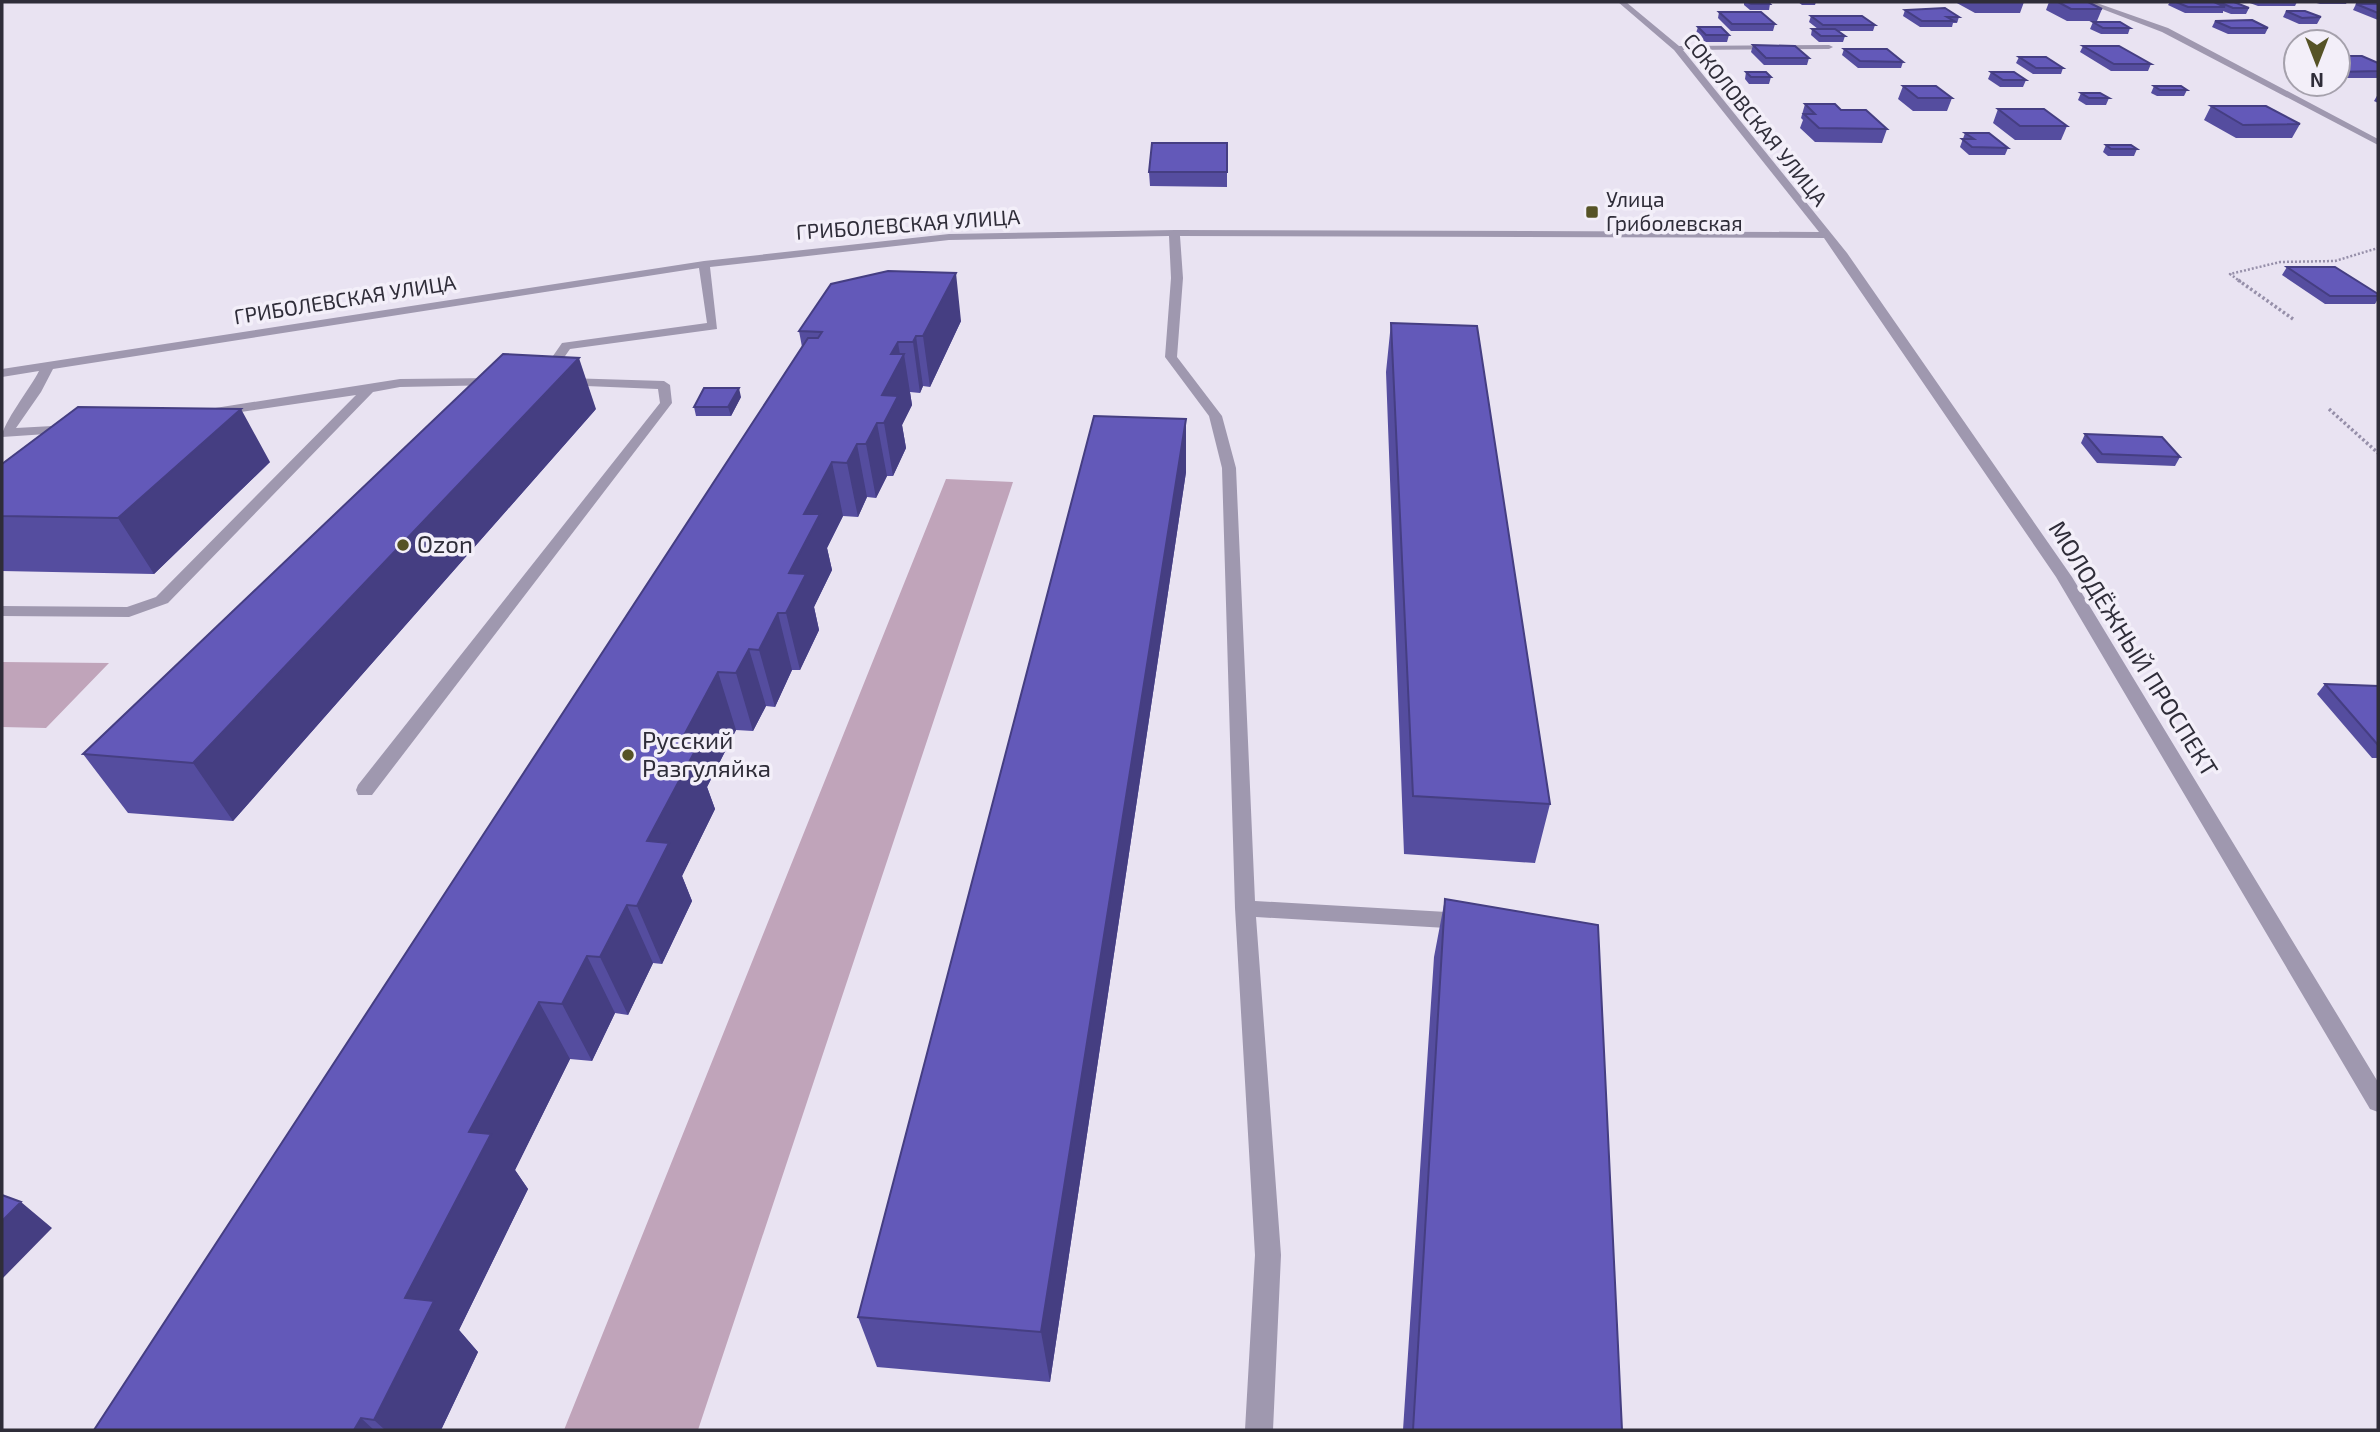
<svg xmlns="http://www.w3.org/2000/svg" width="2380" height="1432" font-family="'Exo 2',sans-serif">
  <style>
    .green { fill: #c0a4ba }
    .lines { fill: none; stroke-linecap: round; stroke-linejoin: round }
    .path-far1 { stroke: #968fa9; stroke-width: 2.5; stroke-dasharray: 2 2; stroke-linecap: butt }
    .path { stroke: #968fa9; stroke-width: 3.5; stroke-dasharray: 2.5 2.5; stroke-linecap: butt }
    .minor { fill: #9f98af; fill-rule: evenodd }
    .wall { fill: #554d9f }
    .shaded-wall { fill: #453e82 }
    .building { fill: #6359b9; stroke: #453e82; stroke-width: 2 }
    .poi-dot { fill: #565326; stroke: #f3eff9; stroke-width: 2.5 }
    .labels { text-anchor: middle; stroke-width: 7; stroke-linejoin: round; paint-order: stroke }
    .far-street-label { font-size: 21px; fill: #2f2d39; stroke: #f3eff9 }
    .far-poi-label { font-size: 21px; fill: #2f2d39; stroke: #f3eff9; text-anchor: start }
    .poi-label { font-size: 24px; fill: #2f2d39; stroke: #f3eff9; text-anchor: start }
    .street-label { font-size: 24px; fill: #2f2d39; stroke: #f3eff9 }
  </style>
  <rect width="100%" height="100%" fill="#e9e3f2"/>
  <path class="green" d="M946,479L1013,482L698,1430H564Z
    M2,662L109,663L46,728L2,727Z"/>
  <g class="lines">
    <path class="path-far1" d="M2241,282L2230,274L2280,262L2335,261L2378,248"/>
    <path class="path" d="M2238,280L2293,319
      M2329,409L2378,453"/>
    <path class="minor" d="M1618,2H1626L1679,46L1829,45L1833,47L1829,49L1683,50L1847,253L2072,577L2378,1082V1112L2370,1109L2056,577L1824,238L1180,236L1183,278L1177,357L1222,416L1236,468L1255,901L1464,913L1471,915L1474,921L1471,927L1464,929L1256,917L1281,1255L1273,1430H1245L1255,1255L1235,908L1222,468L1209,416L1165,357L1171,278L1169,236L949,240L710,267L717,329L570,349L549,379L545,380L539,376L562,343L707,323L699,268L53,369L41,392L16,428L71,425L76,426V432L2,437C2,424 31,387 39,371L2,377V369L704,261L949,234L1175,230L1819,232L1674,50Z
      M2084,2H2094L2168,28L2378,139V145L2162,32Z
      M495,378L501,382L499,385L400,387L373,392L168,603L129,617L2,616V606L127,607L156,597L356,395L214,416L207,412L209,409L400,379Z
      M566,378L664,381L670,385L672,403L372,795H358L356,790L358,785L660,403L658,389L562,385L560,382Z"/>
  </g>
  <path class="wall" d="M1744,2H1768L1770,4L1769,10H1750L1744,5Z
    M1798,2H1816L1815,5H1802Z
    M1955,2H2024L2020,13H1975Z
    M2049,2H2088L2102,9L2097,21H2067L2046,10Z
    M2170,2H2234L2249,8L2246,14H2231L2223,11V13H2185L2168,5Z
    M2247,2H2297L2295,6H2258Z
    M2313,2H2347L2346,4H2320Z
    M2356,4H2378V20L2353,10Z
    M1905,10L1959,17L1957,23H1953L1952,27H1920L1903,16Z
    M2286,11L2321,17L2317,24H2299L2283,17Z
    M1719,12L1775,24L1773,31H1731L1718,18Z
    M1811,16L1875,25L1873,31H1839L1845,36L1843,42H1819L1811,35L1812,29H1818L1809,22Z
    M2215,21L2268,28L2265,34H2228L2212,27Z
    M2093,22L2130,28L2128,34H2101L2090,29Z
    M1698,27L1729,35L1727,42H1704L1696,33Z
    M1753,45L1809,58L1807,65H1764L1751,52Z
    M2083,46L2151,64L2148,71H2111L2080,52Z
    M1844,49L1903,62L1901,68H1858L1842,55Z
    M2338,56L2378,63V78H2338Z
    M2019,57L2063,68L2061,74H2033L2016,63Z
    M1746,72L1771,77L1769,84H1749L1745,79Z
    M1991,72L2026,80L2023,87H2000L1988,79Z
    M1903,86L1952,98L1947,111H1913L1898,99Z
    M2154,86L2187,90L2184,96H2157L2151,93Z
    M2081,93L2109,98L2106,105H2086L2078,100Z
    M2378,94V103L2374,101Z
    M1805,104L1887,129L1882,143L1815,142L1800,128L1803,120L1801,118Z
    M2211,106L2300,124L2292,138H2236L2204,120Z
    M1998,109L2067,126L2061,140H2015L1993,123Z
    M1965,133L2008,148L2005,155H1969L1960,147Z
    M2106,145L2137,149L2134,156H2108L2103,152Z
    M1149,172H1227V187L1150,186Z
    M2287,267L2378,294V299L2375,304H2325L2282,275Z
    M961,321L930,387L923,386L920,393L910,392L912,405L902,425L906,448L893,476H887L876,498L867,497L858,517L843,516L827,548L832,570L814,607L819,630L800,670H792L775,707L766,706L753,731L736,730L707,787L715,809L682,876L692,901L662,964L653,963L628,1015L615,1013L592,1061L570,1059L515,1170L528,1189L459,1330L478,1352L441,1430H94L802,347L799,331Z
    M1391,323L1550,804L1535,863L1404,854L1386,372Z
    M741,397L731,416H696L694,407Z
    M596,409L233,821L128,813L83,754Z
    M1186,419V472L1050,1382L877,1367L858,1317Z
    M2085,434L2180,457L2175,466L2097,463L2081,443Z
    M270,462L154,574L2,571V464Z
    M2325,684L2378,686V758H2372L2317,694Z
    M1445,899L1622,1430H1403L1434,957Z"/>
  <path class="shaded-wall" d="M956,273L961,321L930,387L923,336Z
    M916,336L923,386L920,393L913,342Z
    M898,342L901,361L904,354L912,405L902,425L906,448L893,476L884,423L882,395L891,354Z
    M579,358L596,409L233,821L193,763Z
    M739,388L741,397L731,416L728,407Z
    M241,409L270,462L154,574L118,518Z
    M1186,419V472L1050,1382L1041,1332Z
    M877,423L887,476L876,498L866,444Z
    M857,444L867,497L858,517L847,463Z
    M832,462L843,516L827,548L832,570L814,607L819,630L800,670L786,613L789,573L804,514Z
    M778,613L792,670L775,707L759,650Z
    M749,649L766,706L753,731L736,673Z
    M718,672L736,730L707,787L715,809L682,876L692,901L662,964L637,906L647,841L676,750Z
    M627,905L653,963L628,1015L600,957Z
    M587,956L615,1013L592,1061L562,1004Z
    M539,1002L570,1059L515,1170L528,1189L459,1330L478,1352L441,1430H385L374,1420L405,1298L469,1132Z
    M21,1202L52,1228L2,1279V1221Z
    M361,1418L374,1430H354Z"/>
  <path class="building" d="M1748,2H1768L1770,4H1751Z
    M2058,2H2088L2102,9H2071Z
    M2176,2H2214L2225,7H2188Z
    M2219,2H2234L2249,8H2233Z
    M2356,4H2378V13Z
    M1945,8L1959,17H1947L1954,21H1922L1905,10Z
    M2286,11H2305L2321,17L2302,18Z
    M1719,12H1761L1775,24H1732Z
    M1811,16H1862L1875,25H1823Z
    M2252,20L2268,28H2231L2215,21Z
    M2093,22H2120L2130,28H2103Z
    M1698,27H1721L1729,35H1706Z
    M1812,29H1835L1845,36H1821Z
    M1753,45L1795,46L1809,58H1766Z
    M2083,46H2119L2151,64H2114Z
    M1844,49H1887L1903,62L1860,61Z
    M2338,56H2362L2378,63V71L2338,72Z
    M2019,57H2046L2063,68H2036Z
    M1746,72H1766L1771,77H1751Z
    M1991,72H2014L2026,80H2003Z
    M1903,86H1936L1952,98H1918Z
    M2154,86H2181L2187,90H2160Z
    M2081,93H2100L2109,98H2089Z
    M1805,104H1835L1841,110H1866L1887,129L1819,128L1804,114H1815Z
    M2211,106H2266L2300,124L2243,125Z
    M1998,109H2044L2067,126H2020Z
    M1965,133H1989L2008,148L1972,147L1962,139H1974Z
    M1152,143H1227V172H1149Z
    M2106,145H2131L2137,149H2111Z
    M2287,267H2335L2378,294V296H2330Z
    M888,271L956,273L923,336H916L913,342H898L891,354H904L882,395L898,396L884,423H877L866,444H857L847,463L832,462L804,514H820L789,573L806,574L786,613H778L759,650L749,649L736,673L718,672L676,750L695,751L647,841L669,843L637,906L627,905L600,957L587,956L562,1004L539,1002L469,1132L491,1134L405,1298L434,1301L374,1420L361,1418L354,1430H94L808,338H818L822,332L799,331L831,284Z
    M1391,323L1477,326L1550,804L1413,796Z
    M503,354L579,358L193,763L83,754Z
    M704,388H739L728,407H694Z
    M78,407L241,409L118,518L2,516V464Z
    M1094,416L1186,419L1041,1332L858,1317Z
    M2085,434L2162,437L2180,457L2102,454Z
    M2325,684L2378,686V745Z
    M1445,899L1598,925L1622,1430H1413Z
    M2,1195L21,1202L2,1221Z"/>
  <g class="poi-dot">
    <rect x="1585" y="205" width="14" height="14" rx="3.5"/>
    <circle cx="403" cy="545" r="7"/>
    <circle cx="628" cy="755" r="7"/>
  </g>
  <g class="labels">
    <g class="far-street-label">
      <text transform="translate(1755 120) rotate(51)" y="7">СОКОЛОВСКАЯ УЛИЦА</text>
      <text transform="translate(908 225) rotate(-4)" y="7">ГРИБОЛЕВСКАЯ УЛИЦА</text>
      <text transform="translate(345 300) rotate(-9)" y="7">ГРИБОЛЕВСКАЯ УЛИЦА</text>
    </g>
    <g class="far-poi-label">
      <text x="1606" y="207">Улица<tspan x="1606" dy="24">Гриболевская</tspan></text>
    </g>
    <g class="poi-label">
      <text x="417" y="553">Ozon</text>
      <text x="642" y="749">Русский<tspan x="642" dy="28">Разгуляйка</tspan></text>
    </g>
    <g class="street-label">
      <text transform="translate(2133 649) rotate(58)" y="8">МОЛОДЁЖНЫЙ ПРОСПЕКТ</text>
    </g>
  </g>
  <rect width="2380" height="1432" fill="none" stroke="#2f2d39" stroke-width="7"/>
  <g transform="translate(2317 63) rotate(180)"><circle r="33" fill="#f3eff9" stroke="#a5a1ac" stroke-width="2"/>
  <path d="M0-5L12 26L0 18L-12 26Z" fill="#565326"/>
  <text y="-10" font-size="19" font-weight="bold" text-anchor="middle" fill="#2f2d39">N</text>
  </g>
</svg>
